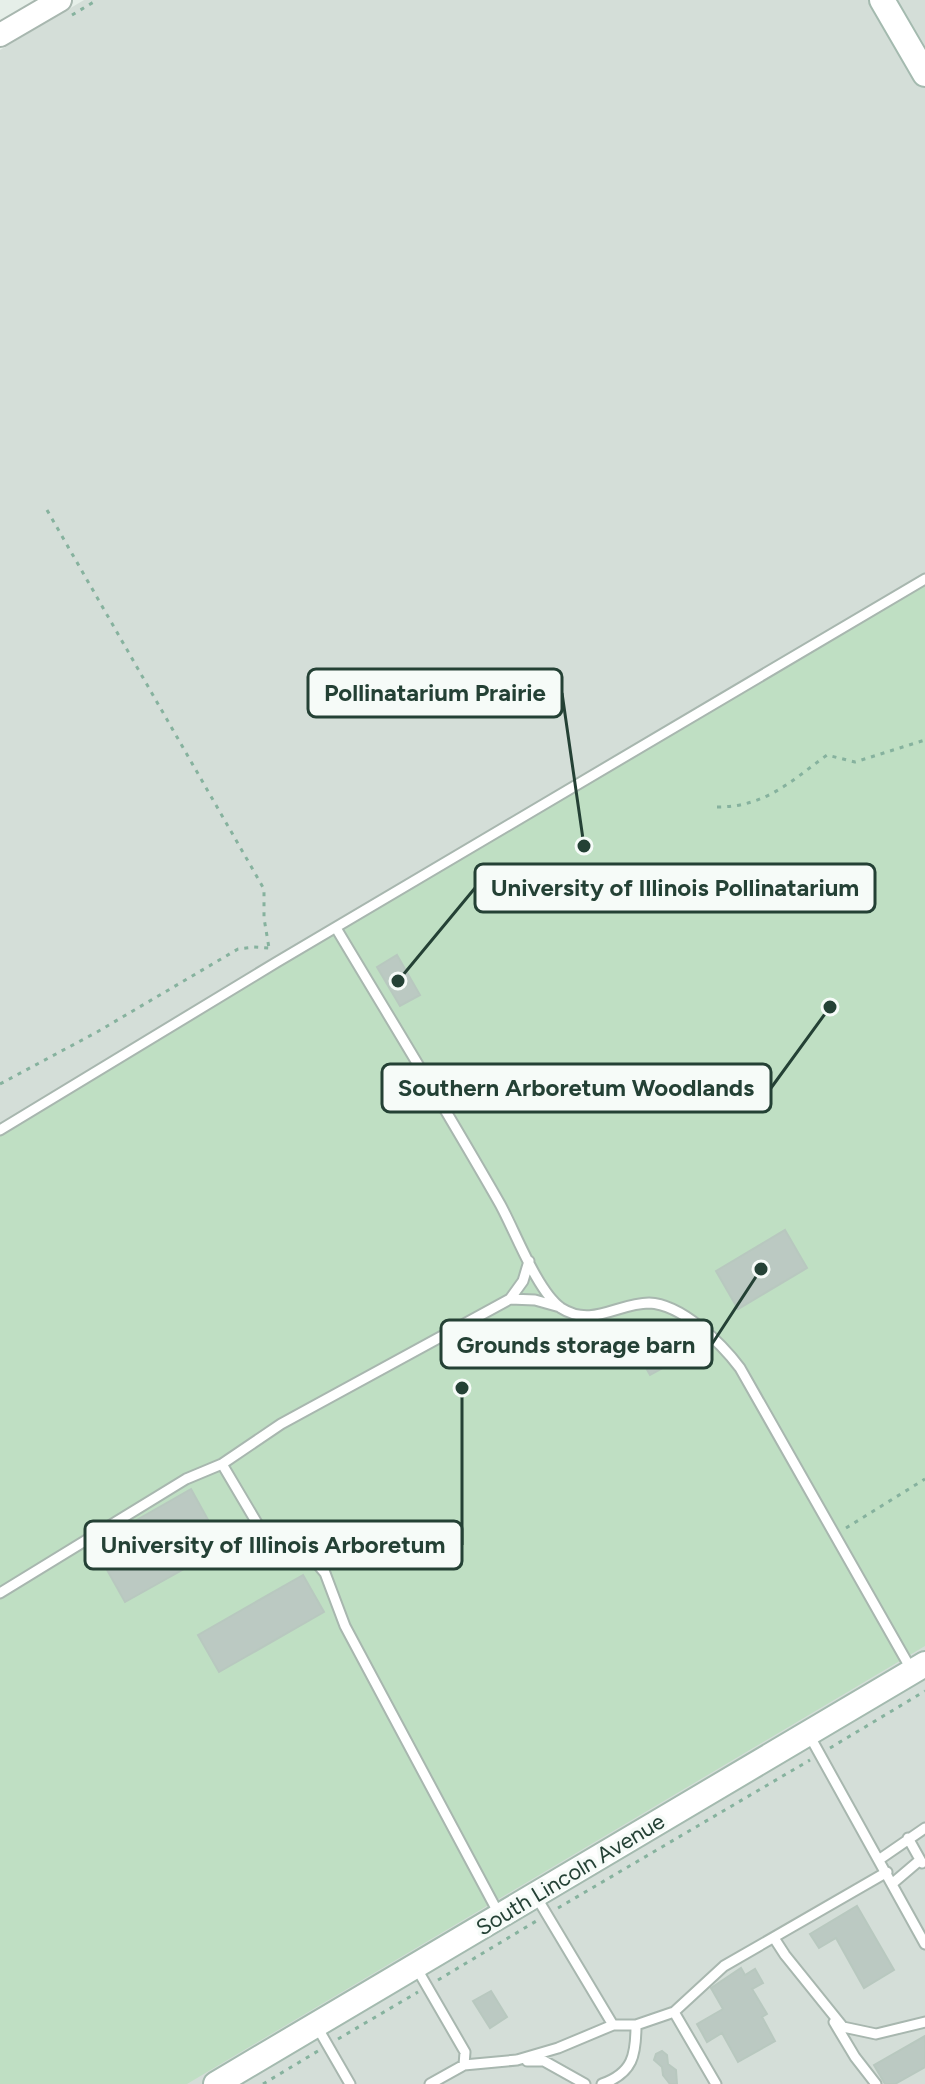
<svg xmlns="http://www.w3.org/2000/svg" width="925" height="2084" font-family="Figtree,sans-serif">
  <style>
    .built { fill: #d4ded8 }
    .green { fill: #bfdfc3 }
    .building { fill: #bbc9c2; stroke: #b8c8bf; stroke-width: 2 }
    .lines { fill: none; stroke-linecap: round; stroke-linejoin: round }
    .service-casing { stroke: #a8b7af; stroke-width: 13 }
    .tertiary-casing { stroke: #a8b7af; stroke-width: 26 }
    .secondary-casing { stroke: #a4baaf; stroke-width: 28 }
    .path { stroke: #86b29e; stroke-width: 3; stroke-dasharray: 4 6; stroke-linecap: butt }
    .service { stroke: #fff; stroke-width: 9 }
    .tertiary { stroke: #fff; stroke-width: 22 }
    .secondary { stroke: #fff; stroke-width: 24 }
    .labels { text-anchor: middle; stroke-width: 7; stroke-linejoin: round; paint-order: stroke }
    .street-label { font-size: 22px; fill: #244135; stroke: #f6fbf8 }
    .leader { fill: none; stroke: #244135; stroke-width: 3 }
    .callout-dot { fill: #244135; stroke: #f6fbf8; stroke-width: 3 }
    .callout { fill: #f6fbf8; stroke: #244135; stroke-width: 3 }
    .callout-label { font-size: 24px; text-anchor: middle; font-weight: bold; fill: #244135 }
  </style>
  <rect width="100%" height="100%" fill="#e6efe9"/>
  <path class="built" d="M84,0H925V2084H0V50Z"/>
  <path class="green" d="M925,580V1646L187,2084H0V1129Z"/>
  <path class="building" d="M397,955L420,995L400,1006L377,967Z
    M785,1230L807,1268L738,1309L716,1271Z
    M643,1321L668,1365L650,1375L625,1331Z
    M191,1489L223,1547L125,1602L93,1545Z
    M303,1575L324,1612L219,1672L198,1635Z
    M857,1906L894,1970L864,1988L836,1938L819,1948L810,1934Z
    M741,1968L745,1975L755,1969L763,1983L752,1989L767,2014L762,2017L775,2041L738,2062L722,2033L707,2042L697,2024L723,2009L711,1988Z
    M491,1991L507,2017L490,2028L473,2001Z
    M925,2036V2067L895,2084H885L874,2065Z
    M662,2051L667,2055L668,2064L676,2070L677,2084H670L663,2075L662,2067L654,2060L656,2054Z"/>
  <g class="lines">
    <defs>
      <path id="service" d="M336,928C391,1020 447,1111 500,1204C515,1231 537,1291 561,1308C592,1328 618,1303 649,1303C682,1304 722,1344 740,1368L911,1669
        M0,1130L277,962L925,579
        M510,1299L535,1300L560,1307
        M222,1464L267,1540L278,1548L310,1555L325,1573L345,1626L500,1916
        M0,1593L186,1479L222,1464L281,1424L510,1299L523,1281L529,1261
        M808,1733L925,1944
        M908,1838L922,1863
        M880,1859L925,1828
        M893,1883L920,1860
        M537,1898L613,2025H636L674,2012L724,1966L887,1872
        M774,1938L785,1955L843,2027L876,2034L925,2022
        M417,1969L465,2052L464,2065
        M674,2012L716,2084
        M834,2022L855,2057L876,2084
        M316,2025L350,2084
        M527,2061H544L585,2084
        M430,2084L464,2065L517,2060L558,2048L613,2025
        M602,2084C633,2073 636,2055 636,2025"/>
      <path id="tertiary" d="M0,35L60,0"/>
      <path id="secondary" d="M882,0L925,74
        M216,2084L925,1664"/>
    </defs>
    <use href="#service" class="service-casing"/>
    <use href="#tertiary" class="tertiary-casing"/>
    <use href="#secondary" class="secondary-casing"/>
    <path class="path" d="M72,15L97,0
      M47,510L264,889V918L269,948
      M717,807C765,807 790,782 827,755L855,762L925,740
      M0,1084L97,1032L238,949L254,947L270,948
      M846,1528L925,1479
      M830,1748L925,1691
      M558,1908L810,1760
      M438,1980L538,1920
      M338,2039L418,1992
      M263,2084L318,2051"/>
    <use href="#service" class="service"/>
    <use href="#tertiary" class="tertiary"/>
    <use href="#secondary" class="secondary"/>
  </g>
  <g class="labels">
    <g class="street-label">
      <text transform="translate(570 1874) rotate(-31)" y="8">South Lincoln Avenue</text>
    </g>
  </g>
  <path class="leader" d="M584 846L562 693M398 981L475 888M830 1007L771 1088M761 1269L712 1344M462 1388L462 1545"/>
  <g class="callout-dot">
    <circle cx="584" cy="846" r="8"/>
    <circle cx="398" cy="981" r="8"/>
    <circle cx="830" cy="1007" r="8"/>
    <circle cx="761" cy="1269" r="8"/>
    <circle cx="462" cy="1388" r="8"/>
  </g>
  <g class="callout">
    <rect x="308" y="669" width="254" height="48" rx="8"/>
    <rect x="475" y="864" width="400" height="48" rx="8"/>
    <rect x="382" y="1064" width="389" height="48" rx="8"/>
    <rect x="441" y="1320" width="271" height="48" rx="8"/>
    <rect x="85" y="1521" width="377" height="48" rx="8"/>
  </g>
  <g class="callout-label">
    <text x="435" y="701">Pollinatarium Prairie</text>
    <text x="675" y="896">University of Illinois Pollinatarium</text>
    <text x="576" y="1096">Southern Arboretum Woodlands</text>
    <text x="576" y="1353">Grounds storage barn</text>
    <text x="273" y="1553">University of Illinois Arboretum</text>
  </g>
</svg>
